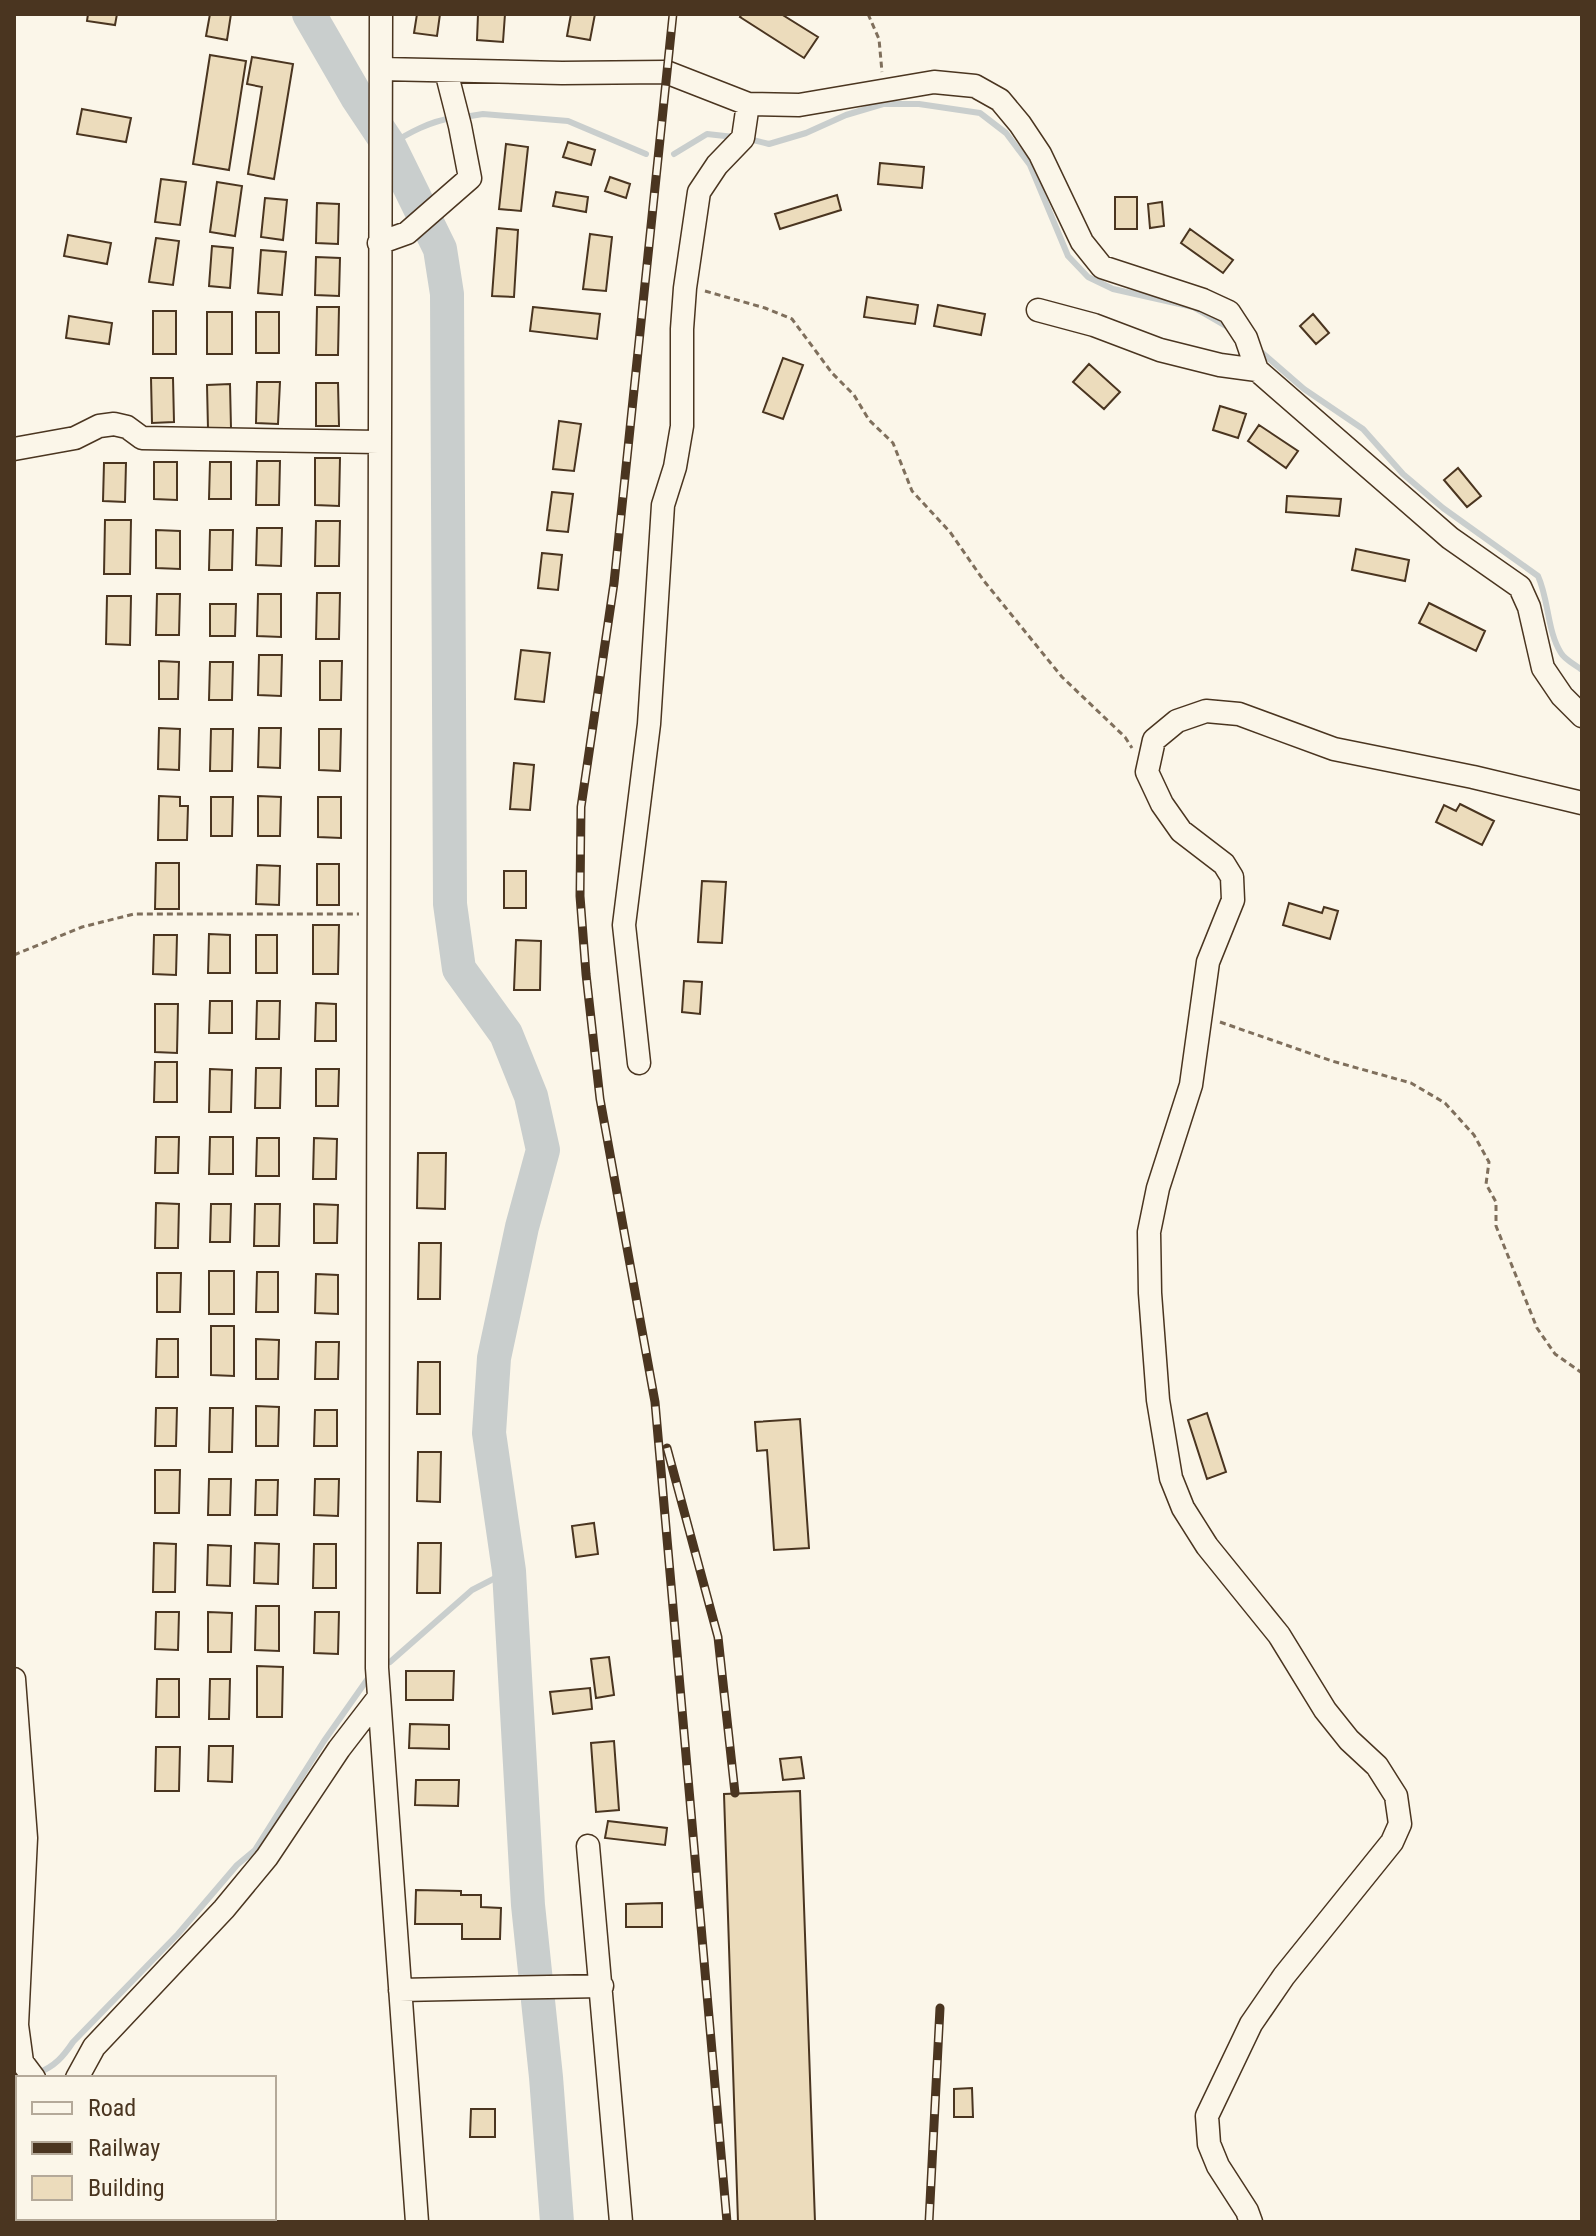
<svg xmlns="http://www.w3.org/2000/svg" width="1596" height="2236" font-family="'Roboto Condensed',sans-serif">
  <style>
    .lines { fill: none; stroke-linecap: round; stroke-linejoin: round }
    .stream { stroke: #c9cecd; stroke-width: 6 }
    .river { stroke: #c9cecd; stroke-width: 34 }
    .building { fill: #ecdcbc; stroke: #4a3520; stroke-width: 2 }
    .minor-casing { stroke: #4a3520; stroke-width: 25 }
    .path { stroke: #7f6f5c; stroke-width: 3; stroke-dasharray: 6 4; stroke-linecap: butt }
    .minor { stroke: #fbf6e9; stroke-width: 22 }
    .rail-casing { stroke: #4a3520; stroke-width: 9 }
    .rail { stroke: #fbf6e9; stroke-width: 6; stroke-dasharray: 18; stroke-linecap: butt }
  </style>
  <rect width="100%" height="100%" fill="#fbf6e9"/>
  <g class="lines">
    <path class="stream" d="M464,117L483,114L568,121L646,154
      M749,139L769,144L806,133L846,115L883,104H919L980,113L1006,133L1030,165L1068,256L1088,277L1113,289L1193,307L1231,329
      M389,145C409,133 430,121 453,118
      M674,154L707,134L734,137
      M1259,350L1304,389L1363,429L1403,474L1443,508L1538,576C1549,600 1547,631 1561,653C1565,660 1576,665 1582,670
      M390,1662L472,1590L509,1571
      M38,2073C55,2066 63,2057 73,2042L178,1934L237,1865L255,1850L324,1741L369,1677
      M14,2087L18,2084"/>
    <path class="river" d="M309,14L357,97L389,145L440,249L447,294L450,904L459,969L506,1034L531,1096L543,1150L522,1227L494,1358L489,1433L509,1571L528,1905L546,2077L557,2222"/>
  </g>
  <path class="building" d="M88,14H117L115,25L87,21Z
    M210,14H231L227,40L206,36Z
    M417,14H440L437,36L414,33Z
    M478,14H505L503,42L477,40Z
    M571,14H595L590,40L567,36Z
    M742,14H781L818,37L804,58L740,17Z
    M210,55L246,61L229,170L193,164Z
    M252,57L293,64L274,179L248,174L262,87L247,84Z
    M82,109L131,118L126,142L77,134Z
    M568,142L595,150L591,165L563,157Z
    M506,144L528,147L521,211L499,209Z
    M880,163L924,167L922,188L878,184Z
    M610,177L630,184L626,198L605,191Z
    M161,179L186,182L180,225L155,222Z
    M217,182L242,186L235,236L210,232Z
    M556,192L588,197L586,212L553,206Z
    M837,195L841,210L780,229L775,214Z
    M1115,197H1137V229H1115Z
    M265,198L287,200L283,240L261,237Z
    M1162,202L1164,226L1150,228L1148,204Z
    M317,203L339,204L338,244L316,243Z
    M497,228L518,230L514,297L492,296Z
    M1190,229L1233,260L1223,273L1181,243Z
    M590,234L612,237L606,291L583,289Z
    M68,235L111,243L107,264L64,256Z
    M156,238L179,241L173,285L149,282Z
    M212,246L233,248L230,288L209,286Z
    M261,250L286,252L282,295L258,293Z
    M316,257L340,258L339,296L315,295Z
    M867,297L918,305L915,324L864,317Z
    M938,305L985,314L981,335L934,326Z
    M317,307H339L338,355H316Z
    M533,307L600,314L597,339L530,331Z
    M153,311H176V354H153Z
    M207,312H232V354H207Z
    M256,312H279V353H256Z
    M1313,314L1329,333L1316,344L1300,326Z
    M69,316L112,323L109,344L66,338Z
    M783,358L803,365L783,419L763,412Z
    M1089,364L1120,392L1104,409L1073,382Z
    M151,378H173L174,422L152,423Z
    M257,382H280L278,424L256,423Z
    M316,383H338L339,426H316Z
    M230,384L231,428L208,429L207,385Z
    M1220,406L1246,414L1238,438L1213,430Z
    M559,421L581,424L574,471L553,469Z
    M1259,425L1298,451L1286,468L1248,441Z
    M315,458H340L339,506L315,505Z
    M257,461H280L279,505H256Z
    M154,462H177V500L154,499Z
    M210,462H231V499H209Z
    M104,463H126L125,502L103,501Z
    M1458,468L1481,496L1467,507L1444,480Z
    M552,492L573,494L568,532L547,530Z
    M1287,496L1341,499L1339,516L1286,512Z
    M105,520H131L130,574H104Z
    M316,521H340L339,566H315Z
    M257,528H282L281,566L256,565Z
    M156,530L180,531V569L156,568Z
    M210,530H233L232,570H209Z
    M1356,549L1409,560L1405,581L1352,570Z
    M542,553L562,555L558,590L538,588Z
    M317,593H340L339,639H316Z
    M157,594H180L179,635H156Z
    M258,594H281V637L257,636Z
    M107,596H131L130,645L106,644Z
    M1429,603L1485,631L1476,651L1419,623Z
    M210,604H236L235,636H210Z
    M521,650L550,653L544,702L515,699Z
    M259,655H282L281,696L258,695Z
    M159,661L179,662L178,699H159Z
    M320,661H342L341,700H320Z
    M210,662H233L232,700H209Z
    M159,728L180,729L179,770L158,769Z
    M259,728H281L280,768L258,767Z
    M211,729H233L232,771H210Z
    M319,729H341L340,771L319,770Z
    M514,763L534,765L530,810L510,809Z
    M159,796L180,797V806H188L187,840H158Z
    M258,796L281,797L280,836H258Z
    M211,797H233L232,836H211Z
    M318,797H341V838L318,837Z
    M1460,804L1494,821L1482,845L1436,822L1444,805L1456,811Z
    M156,863H179V909H155Z
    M317,864H339V905H317Z
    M257,865L280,866L279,905L256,904Z
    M504,871H526V908H504Z
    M702,881L726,882L722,943L698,942Z
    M1289,903L1322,913L1324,907L1338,911L1330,939L1283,925Z
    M313,925H339L338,974H313Z
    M209,934L230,935V973H208Z
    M154,935H177L176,975L153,974Z
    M256,935H277V973H256Z
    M516,940L541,941L540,990H514Z
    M684,981L702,982L700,1014L682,1012Z
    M210,1001H232V1033H209Z
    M257,1001H280L279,1039H256Z
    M316,1003L336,1004V1041H315Z
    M155,1004H178L177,1053L155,1052Z
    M155,1062H177V1102H154Z
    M256,1068H281L280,1108H255Z
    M210,1069L232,1070L231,1112H209Z
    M316,1069H339L338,1106H316Z
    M156,1137H179L178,1173H155Z
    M210,1137H233V1174H209Z
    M257,1138H279V1176H256Z
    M314,1138L337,1139L336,1179H313Z
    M418,1153H446L445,1209L417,1208Z
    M156,1203L179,1204L178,1248H155Z
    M211,1204H231L230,1242H210Z
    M255,1204H280L279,1246H254Z
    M314,1204L338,1205L337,1243H314Z
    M419,1243H441L440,1299H418Z
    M209,1271H234V1314H209Z
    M257,1272H278V1312H256Z
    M157,1273H181L180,1312H157Z
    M316,1274L338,1275V1314L315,1313Z
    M211,1326H234V1376L211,1375Z
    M157,1339H178V1377H156Z
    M256,1339L279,1340L278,1379H256Z
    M316,1342H339L338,1379H315Z
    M418,1362H440V1414H417Z
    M256,1406L279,1407L278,1446H256Z
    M156,1408H177L176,1446H155Z
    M210,1408H233L232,1452H209Z
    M315,1410H337V1446H314Z
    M1207,1413L1226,1472L1207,1479L1188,1420Z
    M800,1419L809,1548L774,1550L767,1450L757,1451L755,1422Z
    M418,1452H441L440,1502L417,1501Z
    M155,1470H180L179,1513H155Z
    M209,1479H231L230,1515H208Z
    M315,1479H339L338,1516L314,1515Z
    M256,1480H278L277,1515H255Z
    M594,1523L598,1554L576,1557L572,1526Z
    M154,1543L176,1544L175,1592H153Z
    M255,1543L279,1544L278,1584L254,1583Z
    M418,1543H441L440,1593H417Z
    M314,1544H336V1588H313Z
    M208,1545L231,1546L230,1586L207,1585Z
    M256,1606H279V1651L255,1650Z
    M156,1612H179L178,1650L155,1649Z
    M208,1612L232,1613L231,1652H208Z
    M315,1612H339L338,1654L314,1653Z
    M609,1657L614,1695L596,1698L591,1659Z
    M257,1666L283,1667L282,1717H257Z
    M406,1671H454L453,1700H406Z
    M157,1679H179V1717H156Z
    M210,1679H230L229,1719H209Z
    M590,1688L592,1709L553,1714L550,1692Z
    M410,1724L449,1725V1749L409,1748Z
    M614,1741L619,1810L596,1812L591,1743Z
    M209,1746H233L232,1782L208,1781Z
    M156,1747H180L179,1791H155Z
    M801,1757L804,1778L783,1780L780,1759Z
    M416,1780H459L458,1806L415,1805Z
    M800,1791L815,2222H738L724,1794Z
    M608,1821L667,1828L665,1845L605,1838Z
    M416,1890L461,1891V1895H481V1907L501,1908L500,1939H462V1924H415Z
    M662,1903V1927H626V1904Z
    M972,2088L973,2117H954V2089Z
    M471,2109H495V2137H470Z
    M14,2212H18V2218H35V2222H14Z"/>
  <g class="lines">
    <defs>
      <path id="minor" d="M381,14L377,1668L417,2222
        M381,69L562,73L666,72L748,104L799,105L934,82L975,86L1000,100L1020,124L1040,154L1082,242L1102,267L1203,300L1229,312L1246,338L1257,370L1450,538L1520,587L1529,607L1543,668L1562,696L1582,716
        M379,243L407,233L470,178L460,126L446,71
        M1038,310L1094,325L1160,350L1220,365L1257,370
        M14,449L75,438L99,426L114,424L127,427L142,438L378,442
        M639,1063L624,925L649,724L663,505L675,467L682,426V329L685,288L699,192L717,165L743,138L748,104
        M14,1679L26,1838L17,2025L22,2062L34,2078
        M588,1846L621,2222
        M400,1990L602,1986
        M77,2078L94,2047L224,1909L267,1857L339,1749L379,1697
        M14,2171H18
        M81,2218V2222
        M1251,2222L1247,2211L1218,2166L1209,2144L1207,2116L1251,2024L1284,1976L1392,1842L1400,1824L1396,1796L1377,1766L1349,1740L1325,1710L1279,1635L1207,1546L1183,1508L1171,1478L1158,1400L1150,1293L1149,1232L1158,1188L1191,1085L1208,962L1233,900L1232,877L1224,864L1181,831L1162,804L1147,772L1154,740L1177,721L1206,711L1239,714L1334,749L1473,777L1582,803"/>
    </defs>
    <use href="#minor" class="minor-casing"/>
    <path class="path" d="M868,14L879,39L882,72
      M705,291L765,308L792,319L832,373L854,395L869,420L893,443L912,491L950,532L984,581L1062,677L1125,737L1132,748
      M14,955L82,927L134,914H359
      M1220,1022L1332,1061L1411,1083L1445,1103L1474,1135L1489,1162L1486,1184L1496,1202V1226L1537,1328L1555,1354L1582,1373"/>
    <use href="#minor" class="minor"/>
    <defs>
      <path id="rail" d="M673,14L614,583L581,807L580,896L586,974L600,1099L655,1402L727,2222
        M667,1448L718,1637L735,1793
        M929,2222L940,2008"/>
    </defs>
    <use href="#rail" class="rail-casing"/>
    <use href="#rail" class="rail"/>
  </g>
  <rect width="1596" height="2236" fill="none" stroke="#4a3520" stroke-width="32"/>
  <rect x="16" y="2076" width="260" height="144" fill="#fbf6e9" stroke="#b4a999" stroke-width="2"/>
  <rect x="32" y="2102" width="40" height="12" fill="#fbf6e9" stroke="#b4a999" stroke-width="2"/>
  <text x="88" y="2116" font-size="24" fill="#4a3520">Road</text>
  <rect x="32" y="2142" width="40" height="12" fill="#4a3520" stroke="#b4a999" stroke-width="2"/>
  <text x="88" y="2156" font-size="24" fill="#4a3520">Railway</text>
  <rect x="32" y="2176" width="40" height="24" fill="#ecdcbc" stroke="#b4a999" stroke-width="2"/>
  <text x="88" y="2196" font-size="24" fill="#4a3520">Building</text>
</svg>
